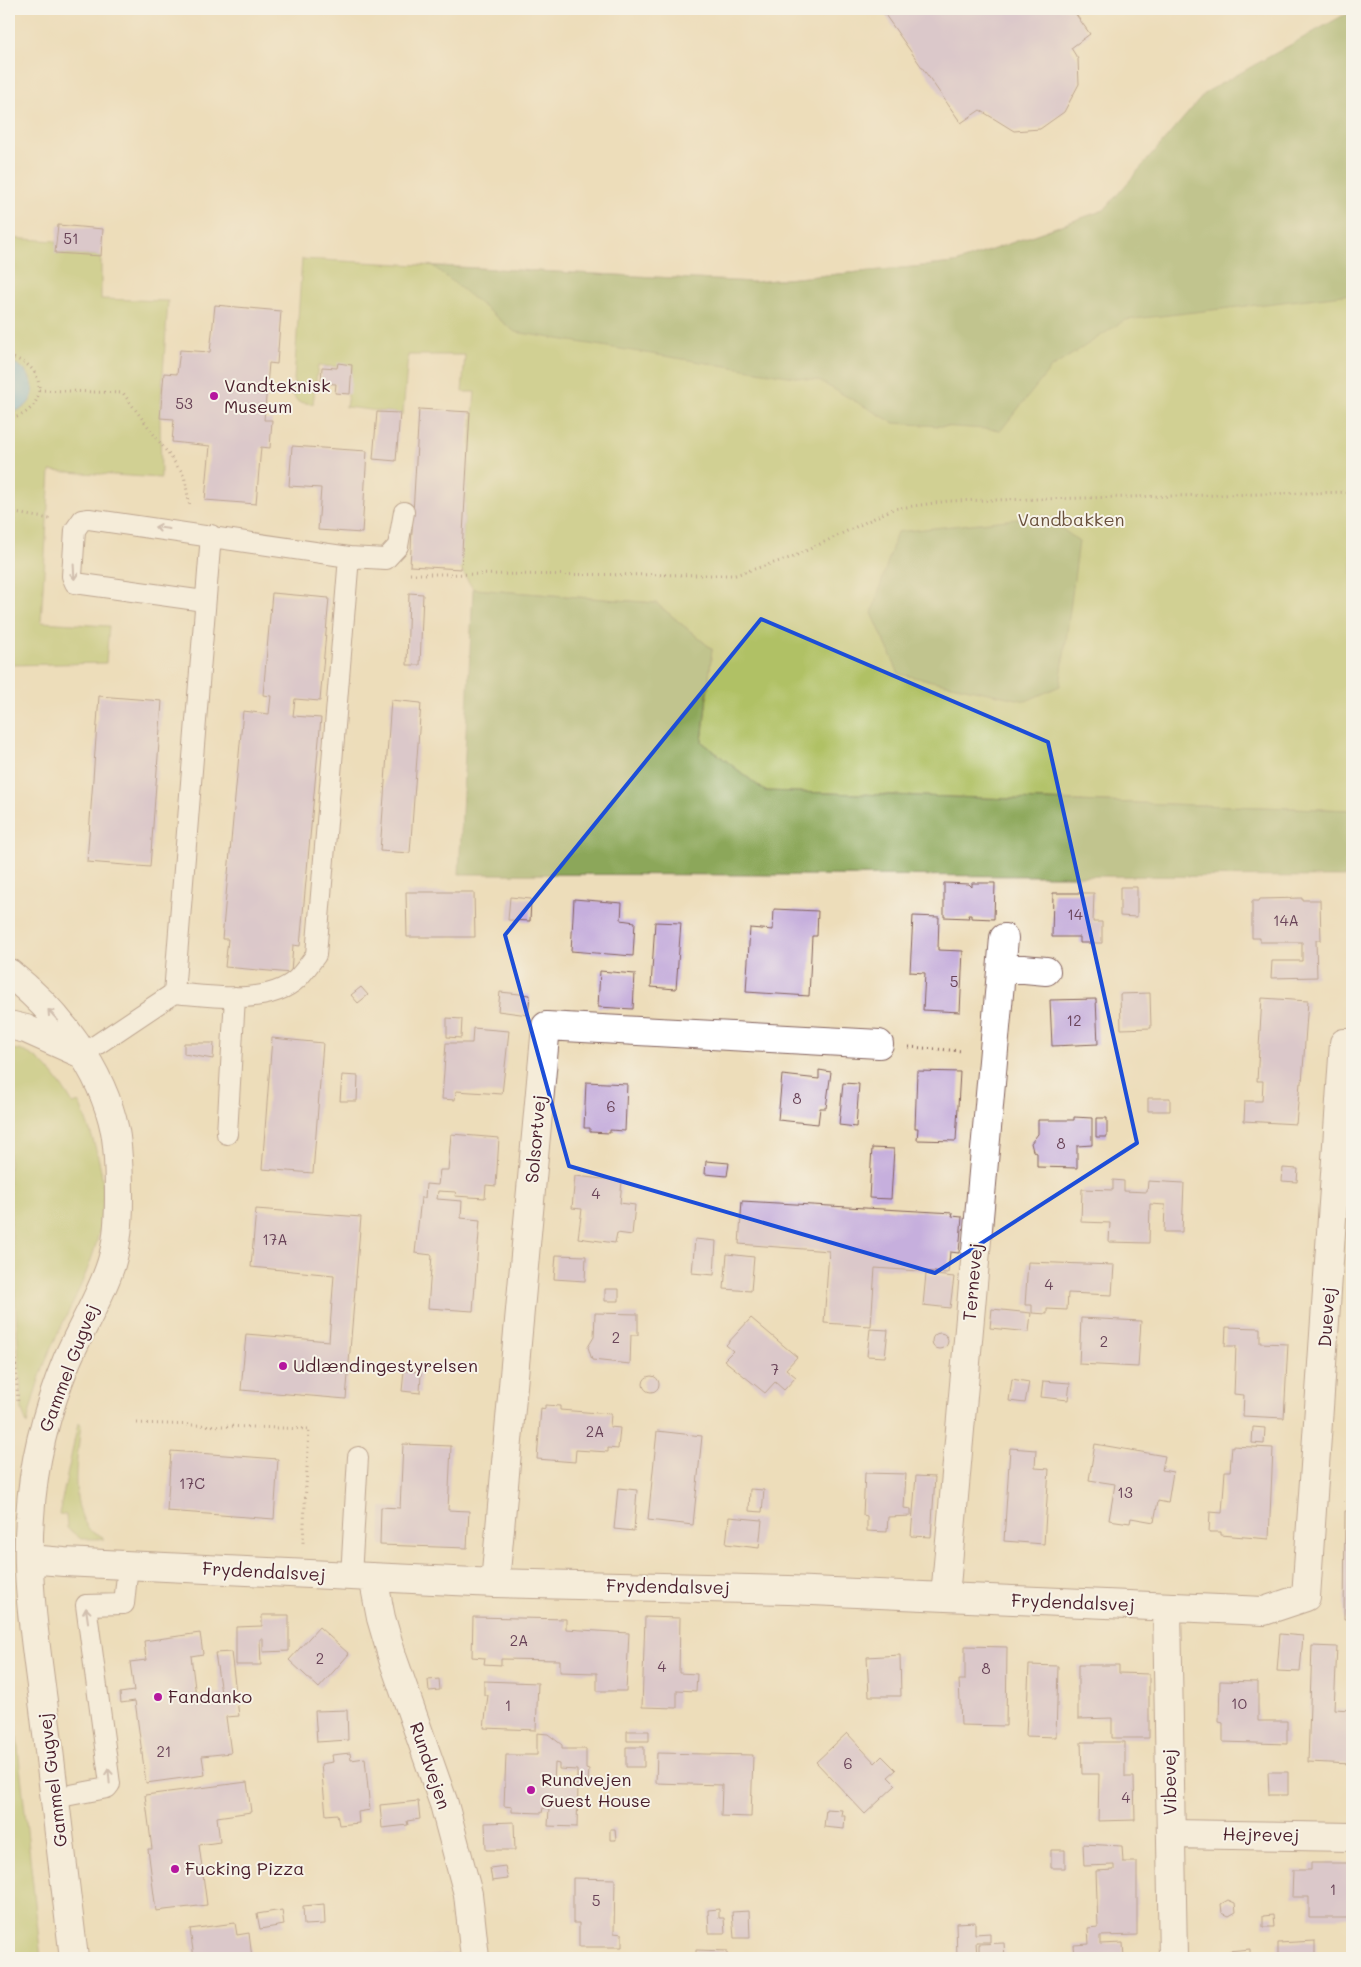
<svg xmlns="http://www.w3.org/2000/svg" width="1361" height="1967" font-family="Mali,sans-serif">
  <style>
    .green { fill: #b0c165; stroke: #7d7048 }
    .forest { fill: #8ca75a; stroke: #6b6342 }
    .water { fill: #65afdd; stroke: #586784 }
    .building { fill: #c6afdd }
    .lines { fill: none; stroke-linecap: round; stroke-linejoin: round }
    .service-casing { stroke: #83625d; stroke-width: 22 }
    .minor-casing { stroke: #83625d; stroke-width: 30 }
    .path { stroke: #83625d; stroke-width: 3; stroke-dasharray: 1 4; stroke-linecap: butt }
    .service { stroke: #fff; stroke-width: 20 }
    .minor { stroke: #fff; stroke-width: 28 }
    .oneway { stroke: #ae9aa0 }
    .marked { fill: none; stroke: #1d4ed8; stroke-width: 4; stroke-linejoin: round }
    .poi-dot { fill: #b5179e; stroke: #f7f3e8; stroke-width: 2 }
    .labels { text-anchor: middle; stroke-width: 4; stroke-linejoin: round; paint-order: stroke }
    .number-label { font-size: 15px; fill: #694358 }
    .poi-label { font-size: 18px; fill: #4a1f2b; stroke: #f7f3e8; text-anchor: start }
    .park-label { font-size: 18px; fill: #69503c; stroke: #f7f3e8 }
    .street-label { font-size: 18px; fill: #4a1f2b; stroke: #f7f3e8 }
  </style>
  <rect width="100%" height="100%" fill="#f7f3e8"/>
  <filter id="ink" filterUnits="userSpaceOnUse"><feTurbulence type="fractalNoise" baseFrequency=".02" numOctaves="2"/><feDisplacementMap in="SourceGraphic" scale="10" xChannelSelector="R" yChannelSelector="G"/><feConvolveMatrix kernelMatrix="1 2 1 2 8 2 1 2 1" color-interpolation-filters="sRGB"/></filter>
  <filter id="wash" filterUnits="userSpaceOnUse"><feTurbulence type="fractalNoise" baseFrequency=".0096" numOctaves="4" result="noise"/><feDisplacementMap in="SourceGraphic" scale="20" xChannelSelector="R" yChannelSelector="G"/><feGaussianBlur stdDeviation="1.12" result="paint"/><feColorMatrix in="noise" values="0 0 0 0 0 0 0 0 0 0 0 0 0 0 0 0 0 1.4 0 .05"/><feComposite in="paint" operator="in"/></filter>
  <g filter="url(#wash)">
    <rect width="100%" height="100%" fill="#edddba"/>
    <path class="green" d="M1104,210L1352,216V810L765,791L702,742L712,649L656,603L473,589L460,568L475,392H462L465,355H408L403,414L346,407L352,367L318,366L313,404L298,402L293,395L302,259L754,282L955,263Z
      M9,238L56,241V253L101,256V299L168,301L160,418L161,478L50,471L41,622L109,626L106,663L9,665Z
      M9,1049C38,1048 60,1082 73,1104L79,1102C91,1133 105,1167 103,1201C101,1255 73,1300 51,1348C40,1373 33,1398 27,1424L22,1411L9,1189Z
      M78,1423L81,1424C78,1456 68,1501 89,1529C92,1533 100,1536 105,1539H81L67,1528L66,1515L59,1514Z
      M9,1665L41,1958H9Z"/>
    <path class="forest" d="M1352,13V294L1125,320L1051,368L1001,430L894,423L819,381L515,332L433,266L754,282L955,263L1104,210L1206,92L1342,16Z
      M1044,516L1079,541L1060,686L1026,701L899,674L872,613L897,532Z
      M473,589L656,603L712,649L702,742L765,791L1352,810V877L459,874Z"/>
    <path class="water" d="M14,363C40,375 40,410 9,412V364Z"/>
    <g id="blocks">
      <path class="building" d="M881,9H1072L1090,34L1071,48L1078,59L1079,84L1064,112L1040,129L1014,131L980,110L961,123Z
        M58,225L103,229L101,256L55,253Z
        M215,305L281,311L277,364L269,363L264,420H272L270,448L261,447L256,504L205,500L210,446L172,442L174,419L160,418L164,373L177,374L180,350L210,352Z
        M338,363L352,365L350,394L335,393L336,384L321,383L322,367L337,368Z
        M419,409L470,412L461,569L410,566Z
        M377,412L400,413L396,461L373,459Z
        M292,446L367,451L362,533L318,530L321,488L289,486Z
        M272,593L329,598L320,701L295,699L293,716L321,718L300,946L293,945L291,973L225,967L228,939H222L243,711L269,714L271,696L263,695Z
        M409,593L423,594L420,665H407Z
        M99,696L162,701L150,867L87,862Z
        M391,700L421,703L410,853L380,851Z
        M944,883L969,884L972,887V883H995L994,919L971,918V915H968L969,918L944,917Z
        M1120,887H1137V917L1120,916Z
        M406,892H474L475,937H407Z
        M1053,893H1094L1093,922H1102V943H1080V937H1052Z
        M510,897L531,899L530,921L508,920Z
        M1302,898V900H1320L1321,940H1316L1317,977L1271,978L1272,961H1302V942H1260V938H1252V901H1259L1260,899Z
        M574,899L622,903L621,920L635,922L633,956L571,951Z
        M774,909L818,911L817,936H812L809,996L746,992L750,928L773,930Z
        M913,916L939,917L938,950L963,951L960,1012L923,1010L925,973L910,972Z
        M655,922L681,923L676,989L651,987Z
        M600,971L635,974L633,1009L598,1007Z
        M361,987L368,995L358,1003L351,995Z
        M500,992L530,995L528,1015L498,1011Z
        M1150,993L1151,1028L1121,1029L1120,994Z
        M1262,998L1308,1001L1302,1083H1300L1296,1124L1244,1121L1245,1101H1262L1263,1081H1257Z
        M1096,999L1098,1044L1052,1046L1050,1000Z
        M447,1018L462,1019L461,1038L447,1037Z
        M473,1028L509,1031L502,1094L456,1091L455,1100L442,1099L446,1043H472Z
        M272,1038L323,1043L313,1173L262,1169Z
        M184,1043H214L213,1059L184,1054Z
        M819,1070L831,1072L826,1108H820L818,1124L778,1120L782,1075L819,1079Z
        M917,1071L960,1072L956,1141L917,1140L918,1128H915Z
        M342,1075L358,1076L357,1101H340Z
        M586,1082L627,1084L625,1131L610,1130V1133L590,1132V1128H584Z
        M843,1083L859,1084L856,1127L839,1125Z
        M1148,1098H1170V1111H1148Z
        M1074,1117L1092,1118V1145L1077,1146V1168L1037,1167V1153L1033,1151L1031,1143L1038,1134V1120H1074Z
        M1096,1118H1107V1137H1096Z
        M451,1134L499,1138L496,1186L486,1185L485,1198L455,1196L456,1192L438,1191L437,1199L462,1201L461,1218L480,1220L473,1311L428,1308L432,1255L415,1253L421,1198H425L426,1184L438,1185L440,1170H448Z
        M872,1148L894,1149L891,1199L869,1198Z
        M706,1161L729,1163L727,1176L705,1174Z
        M1283,1168L1298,1169L1297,1182L1282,1181Z
        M575,1176L622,1181L620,1203L635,1205L632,1235L617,1233L615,1243L578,1238L582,1209L572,1208Z
        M1113,1180L1124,1181V1191L1147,1192L1148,1181L1184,1183L1182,1232H1164L1165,1205L1150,1204L1149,1243L1109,1242L1110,1223L1081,1222L1082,1189L1113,1190Z
        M742,1201L953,1213L952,1216L962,1217L959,1253L950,1252L948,1273L875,1268L871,1326L824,1323L829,1251L739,1244Z
        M256,1209L361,1217L346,1399L241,1390L246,1334L329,1341L334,1275L251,1267Z
        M695,1239L716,1241L714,1275L692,1273Z
        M727,1254L754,1257L751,1291L724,1289Z
        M556,1255L586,1256L585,1281L554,1279Z
        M1028,1262L1114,1265L1112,1295L1068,1293L1067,1310L1047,1309V1314L1032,1313V1305H1025Z
        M926,1274L954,1277L950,1308L923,1305Z
        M605,1289H619V1301H605Z
        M992,1309L1031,1313L1029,1332L990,1328Z
        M595,1313L638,1314V1335H631L630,1364L592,1360L588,1347L594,1337Z
        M751,1318L797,1357L786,1369L796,1377L784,1390L775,1382L765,1393L724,1360L733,1351L726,1345Z
        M1081,1318L1141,1321L1138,1367L1079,1364Z
        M1226,1327L1260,1328V1343L1288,1344L1284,1418L1243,1416L1244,1395L1234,1394L1236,1346H1225Z
        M870,1329L888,1330L885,1357L867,1356Z
        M932 1341a8 8 0 1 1 16 0a8 8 0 1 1-16 0Z
        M404,1371L421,1372L420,1393L402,1391Z
        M643 1384a8 8 0 1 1 16 0a8 8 0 1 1-16 0Z
        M1012,1379L1029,1382L1025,1403L1009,1401Z
        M1043,1381L1070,1383L1068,1400L1041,1397Z
        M545,1405L560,1406V1410L611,1414L610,1427L620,1428L618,1449L608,1448V1452L576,1450L575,1462L537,1459L541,1408L545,1409Z
        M1253,1427L1265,1428L1264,1444L1252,1443Z
        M657,1431L702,1436L693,1525L648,1520Z
        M403,1444L451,1446L448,1510L469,1511L467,1548L380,1545L381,1507L400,1508Z
        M1095,1444L1165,1456L1162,1470L1173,1472L1168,1503L1158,1501L1154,1522L1131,1518L1130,1523L1109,1520L1115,1484L1089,1480Z
        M1232,1446L1273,1448L1269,1539L1221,1535V1532H1209L1210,1512L1222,1513L1225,1471H1230Z
        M1010,1448L1036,1450L1035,1468L1049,1469L1044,1544L1004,1541Z
        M171,1451L278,1459L274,1519L167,1511Z
        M865,1473L906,1474L904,1508L911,1509V1516L888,1517L887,1532L867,1531V1516L863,1515Z
        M916,1476L935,1477L931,1537L911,1536Z
        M618,1488L637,1490L634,1531L614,1529Z
        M750,1489L764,1490L762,1512L749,1511Z
        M1345,1511H1352V1619H1344Z
        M729,1517L762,1520L759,1548L726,1544Z
        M262,1615H289V1651L263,1652V1639H260L261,1665H236V1627L262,1626Z
        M473,1617L566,1619V1629L629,1633L626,1691H597V1673L560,1672V1660L501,1659V1665L484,1664L485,1658L472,1657Z
        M645,1617L680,1618L679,1673L697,1674L696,1691L677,1690V1708L642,1707Z
        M319,1627L349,1654L319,1688L289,1660Z
        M200,1633L203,1654L191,1656L196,1696L221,1693L215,1653L231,1652L239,1716L226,1717L231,1753L202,1756L205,1775L146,1783L135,1701L121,1703L120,1693L134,1691L130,1662L146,1660L144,1641Z
        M1280,1634L1303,1636L1300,1672L1277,1671Z
        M965,1646L1007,1647L1006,1726L961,1725L959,1680H965Z
        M1312,1646L1337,1647L1334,1709L1352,1710V1764L1308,1762Z
        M900,1655L901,1696H869L867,1657Z
        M1029,1665L1058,1666L1056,1737L1026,1736Z
        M1078,1665H1119V1673L1149,1674V1738H1112V1718L1078,1719Z
        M439,1679L440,1690L429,1691L428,1680Z
        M484,1681L538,1683L536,1730L484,1728L488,1695H484Z
        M1220,1681L1258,1682V1721H1287V1744L1223,1742V1723L1219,1722Z
        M347,1710L348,1740L317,1742L315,1711Z
        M627,1731H649V1741H627Z
        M537,1733L548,1734L562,1745V1749H586V1769L589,1770L588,1782H577V1770L559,1769V1764L555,1763L554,1784L578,1785L577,1827L548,1826L549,1808H543L542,1813L512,1812V1807L504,1806L506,1755H537Z
        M847,1733L875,1763L882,1756L896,1770L888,1777L896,1785L865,1814L816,1762Z
        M1081,1742H1125V1777H1134L1135,1820L1098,1821L1099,1774H1082Z
        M626,1747H644V1767H626Z
        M350,1753L351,1760L365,1758L370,1810L358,1812L359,1823L339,1825L337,1814L326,1815L321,1764L333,1762L332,1755Z
        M657,1753L753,1755L751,1817L721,1816L722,1785L656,1783Z
        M1268,1772H1288V1795H1269Z
        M247,1782L251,1812L217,1817L220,1842L199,1845L207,1905L156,1911L148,1849H152L145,1795Z
        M418,1801L420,1819L407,1821L408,1825L382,1828L380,1805Z
        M826,1809L842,1810L841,1815H845L844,1829L824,1827Z
        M514,1822L515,1850H486L485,1823Z
        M610,1829H615L616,1840H610Z
        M1083,1844L1122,1846L1123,1862H1137V1935L1100,1936V1944L1123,1943L1124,1958H1075L1074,1945L1089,1944L1088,1928L1098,1927L1096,1871L1114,1870V1865L1084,1866Z
        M1051,1850H1065V1868H1051Z
        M1311,1863H1352V1918H1309V1897H1292L1293,1870H1311Z
        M505,1866L508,1879L492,1881L490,1868Z
        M573,1878L615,1879L614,1933L622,1934V1947H579V1923H573Z
        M1228,1900L1235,1903L1236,1912L1229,1916L1222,1913L1221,1904Z
        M324,1904L325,1924L304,1925L303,1906Z
        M719,1909V1918H724L725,1933H709L708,1910Z
        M282,1910L284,1925L260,1929L257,1914Z
        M749,1911L750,1938H734L732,1912Z
        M1273,1915L1274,1927H1263V1916Z
        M975,1922V1934L990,1933V1942H976L977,1958H957L956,1923Z
        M235,1923L237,1935L249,1933L252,1958H194L190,1929Z
        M1315,1941V1958H1278V1943Z
        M1004,1943L1005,1958H979V1944Z
        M1250,1949V1958H1229V1951Z
        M696,1950L727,1951V1958H696Z
        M449,1954V1958H415V1957Z"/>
    </g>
  </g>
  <g filter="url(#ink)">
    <use href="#blocks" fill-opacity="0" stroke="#83625d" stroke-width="1"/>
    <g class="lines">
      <defs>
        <path id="service" d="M349,557L386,559L398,546L404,512
          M174,993C210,996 268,1006 297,979C304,972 310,963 316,955L349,557L89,519L82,520L75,530L72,576L75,583L204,601
          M83,1054L174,993L211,535
          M227,1134L235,997
          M351,1576L358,1457
          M55,1798L107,1788L110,1784L86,1605L124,1604L128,1565"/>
        <path id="minor" d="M1002,967L1046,971
          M9,973C58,1012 102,1068 115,1131C119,1153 119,1176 119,1198C119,1221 117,1249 109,1270C98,1301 80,1330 67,1360C46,1411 33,1462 30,1517C25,1581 36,1646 44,1709C54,1792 64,1875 74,1958
          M9,1025L26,1029L82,1054
          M29,1559L64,1562L495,1583L789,1590L1264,1611L1306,1597L1344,1043H1352
          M373,1577L381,1618L393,1659L444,1804L468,1894L475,1958
          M495,1583L546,1026L879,1044
          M945,1597L1004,938
          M1167,1607L1173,1958
          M1171,1834L1352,1837"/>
      </defs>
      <use href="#service" class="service-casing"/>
      <use href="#minor" class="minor-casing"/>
      <path class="path" d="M9,357C49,364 49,412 9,419
        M39,390L123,393L184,475L190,507
        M9,512L50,519
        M410,574L735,575L793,557L893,509L948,501L1352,492
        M909,1047L963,1051
        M9,1260L18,1403
        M137,1423L309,1429L303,1543
        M1343,1503H1352"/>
      <use href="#service" class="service"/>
      <use href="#minor" class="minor"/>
    </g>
    <defs><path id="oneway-shaft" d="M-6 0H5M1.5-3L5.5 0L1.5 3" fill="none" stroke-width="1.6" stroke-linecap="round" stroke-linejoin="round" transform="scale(1.25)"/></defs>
    <g class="oneway">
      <use href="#oneway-shaft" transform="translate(162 528) rotate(-172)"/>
      <use href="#oneway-shaft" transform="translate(74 572) rotate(87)"/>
      <use href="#oneway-shaft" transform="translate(53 1015) rotate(-132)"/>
      <use href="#oneway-shaft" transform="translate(87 1615) rotate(-98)"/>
      <use href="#oneway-shaft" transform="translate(109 1776) rotate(-95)"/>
    </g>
  </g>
  <path d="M0 0H1361V1967H0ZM761,619L1048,742L1137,1143L935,1273L569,1166L505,935Z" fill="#edddba" fill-opacity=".55" fill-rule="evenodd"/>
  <path class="marked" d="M761,619L1048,742L1137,1143L935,1273L569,1166L505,935Z"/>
  <g class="poi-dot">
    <circle cx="214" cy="396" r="5"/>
    <circle cx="283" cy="1366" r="5"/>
    <circle cx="158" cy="1697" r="5"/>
    <circle cx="531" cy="1790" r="5"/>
    <circle cx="175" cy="1869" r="5"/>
  </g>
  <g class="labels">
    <g class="number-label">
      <text x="71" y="244">51</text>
      <text x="184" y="409">53</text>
      <text x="1075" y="920">14</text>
      <text x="1286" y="926">14A</text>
      <text x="954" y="987">5</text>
      <text x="1074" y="1026">12</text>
      <text x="797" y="1104">8</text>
      <text x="611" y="1112">6</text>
      <text x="1061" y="1149">8</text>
      <text x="596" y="1199">4</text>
      <text x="275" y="1245">17A</text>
      <text x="1049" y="1290">4</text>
      <text x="616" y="1343">2</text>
      <text x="1104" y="1347">2</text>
      <text x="775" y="1375">7</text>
      <text x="595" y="1437">2A</text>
      <text x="192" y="1489">17C</text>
      <text x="1125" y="1498">13</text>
      <text x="519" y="1646">2A</text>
      <text x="320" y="1664">2</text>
      <text x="662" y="1672">4</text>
      <text x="986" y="1674">8</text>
      <text x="1239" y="1709">10</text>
      <text x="508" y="1711">1</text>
      <text x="164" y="1757">21</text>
      <text x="848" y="1769">6</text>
      <text x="1126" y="1803">4</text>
      <text x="1333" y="1895">1</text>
      <text x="596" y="1906">5</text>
    </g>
    <g class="poi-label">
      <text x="224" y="392">Vandteknisk<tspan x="224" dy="21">Museum</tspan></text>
      <text x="293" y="1372">Udlændingestyrelsen</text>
      <text x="168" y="1703">Fandanko</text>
      <text x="541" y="1786">Rundvejen<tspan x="541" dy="21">Guest House</tspan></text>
      <text x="185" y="1875">Fucking Pizza</text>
    </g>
    <g class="park-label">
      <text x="1071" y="526">Vandbakken</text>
    </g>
    <g class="street-label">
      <text transform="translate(536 1139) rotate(-85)" y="6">Solsortvej</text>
      <text transform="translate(973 1282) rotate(-85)" y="6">Ternevej</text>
      <text transform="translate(1327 1317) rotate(-86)" y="6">Duevej</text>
      <text transform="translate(69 1368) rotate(-69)" y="6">Gammel Gugvej</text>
      <text transform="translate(264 1572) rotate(3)" y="6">Frydendalsvej</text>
      <text transform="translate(668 1587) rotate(1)" y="6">Frydendalsvej</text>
      <text transform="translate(1073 1603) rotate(2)" y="6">Frydendalsvej</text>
      <text transform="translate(430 1766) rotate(71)" y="6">Rundvejen</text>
      <text transform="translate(53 1780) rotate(-97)" y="6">Gammel Gugvej</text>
      <text transform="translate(1170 1782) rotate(-91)" y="6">Vibevej</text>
      <text transform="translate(1261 1835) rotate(1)" y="6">Hejrevej</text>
    </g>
  </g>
  <rect width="1361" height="1967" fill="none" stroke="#f7f3e8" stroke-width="30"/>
</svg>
